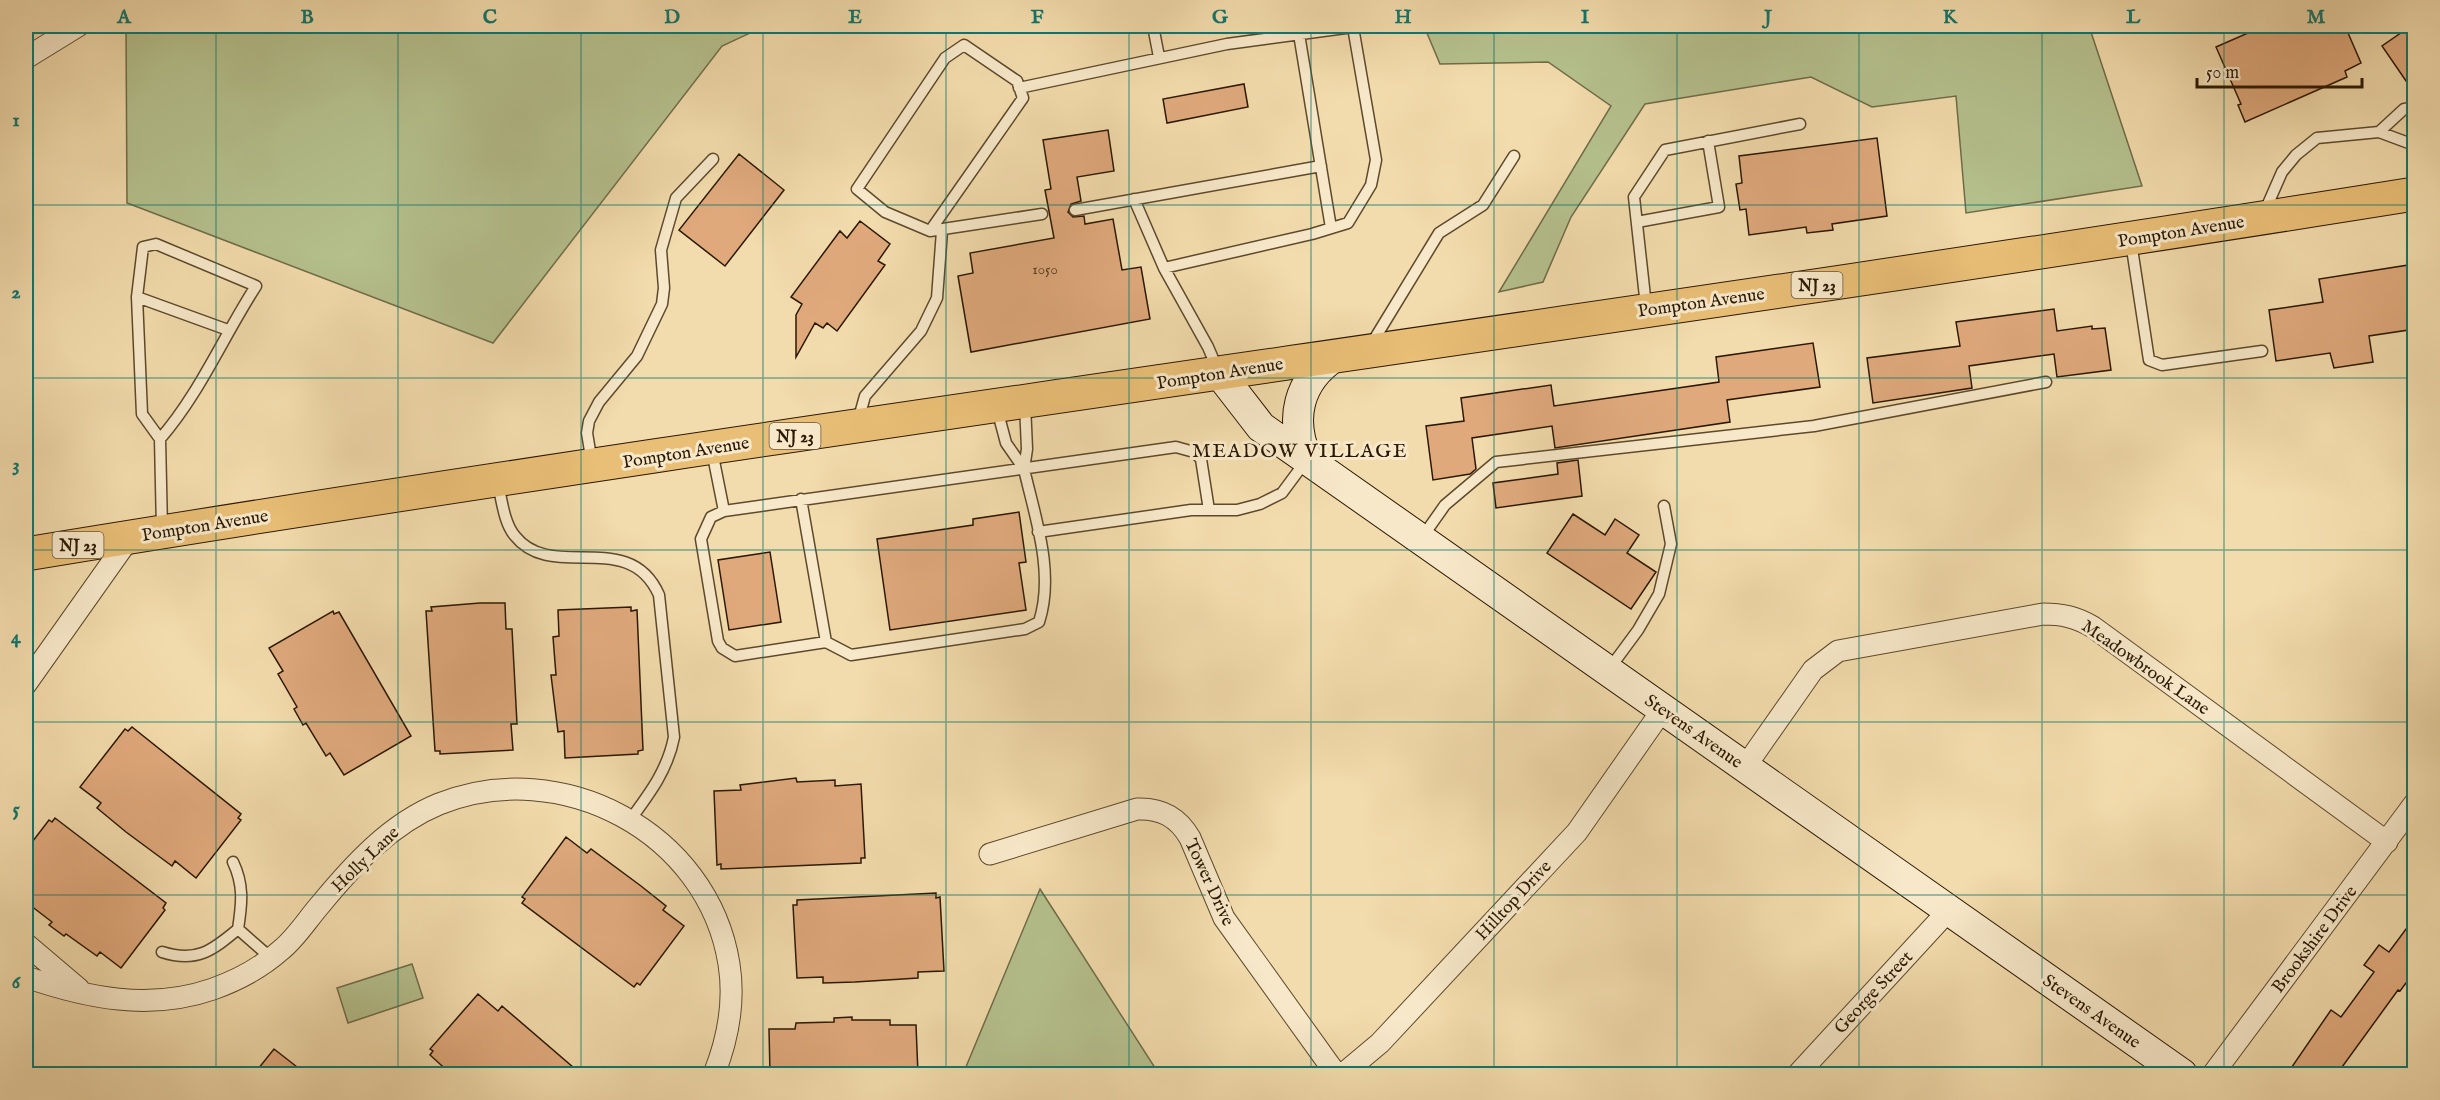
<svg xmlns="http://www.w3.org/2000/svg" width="2440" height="1100" font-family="'IM FELL English',serif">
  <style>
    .green { fill: #b5c18e; stroke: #706c48; stroke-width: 1.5 }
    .building { fill: #dfa97c; stroke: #2b1802; stroke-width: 1.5 }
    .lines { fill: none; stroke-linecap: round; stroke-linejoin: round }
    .service-casing { stroke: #5d492c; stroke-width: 13 }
    .minor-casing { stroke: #5d492c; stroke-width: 23 }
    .secondary-casing { stroke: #2b1802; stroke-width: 32 }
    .primary-casing { stroke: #2b1802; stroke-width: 35 }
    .service { stroke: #f7e8c9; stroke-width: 10 }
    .minor { stroke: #f7e8c9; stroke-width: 21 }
    .secondary { stroke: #f7e8c9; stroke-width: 30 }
    .primary { stroke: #e9be76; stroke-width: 33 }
    .grid { fill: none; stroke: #0f766e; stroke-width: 1.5; stroke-opacity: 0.55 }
    .labels { text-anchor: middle; stroke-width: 6; stroke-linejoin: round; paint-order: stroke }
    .number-label { font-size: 15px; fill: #583c20 }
    .shield { fill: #f7e8c9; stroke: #68563e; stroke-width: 1.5 }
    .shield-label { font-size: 16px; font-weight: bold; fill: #2b1802 }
    .street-label { font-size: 18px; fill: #2b1802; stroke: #f7e8c9 }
    .neighbourhood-label { font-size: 20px; letter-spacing: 1.5px; fill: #2b1802; stroke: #f7e8c9 }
    .neatline { fill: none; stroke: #0f766e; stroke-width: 2 }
    .grid-label { font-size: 20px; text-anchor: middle; font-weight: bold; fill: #0f766e }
  </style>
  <rect width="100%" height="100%" fill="#f2dbac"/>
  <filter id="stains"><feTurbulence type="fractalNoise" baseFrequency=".00333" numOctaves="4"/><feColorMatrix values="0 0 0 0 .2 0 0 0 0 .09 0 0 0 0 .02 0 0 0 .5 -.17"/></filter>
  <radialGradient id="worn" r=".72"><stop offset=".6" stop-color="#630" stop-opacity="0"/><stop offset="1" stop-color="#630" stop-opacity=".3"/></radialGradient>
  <path class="green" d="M126,26H765L722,46L493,343L127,203Z
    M1424,26H2089L2142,186L1966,213L1956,96L1872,107L1811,77L1645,104L1571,217L1543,282L1499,292L1611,106L1548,62L1440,64Z
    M1040,889L1159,1074H963Z
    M412,964L423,998L348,1023L337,988Z"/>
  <path class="building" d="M2264,26H2345L2361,63L2345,71L2347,77L2245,122L2238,105L2241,104L2216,47Z
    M2411,26H2415V94L2382,46Z
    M1244,84L1248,107L1167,123L1163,99Z
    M1108,130L1114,171L1077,177L1081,201L1071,204L1068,212L1073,217L1084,216L1085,224L1113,219L1122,270L1141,267L1150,319L971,352L958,276L973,273L970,253L1054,238L1045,190L1051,189L1043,140Z
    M1877,138L1887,216L1832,224L1833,230L1807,233L1806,227L1749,235L1746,209L1740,210L1736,184L1742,183L1739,156Z
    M739,154L784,190L725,266L679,230Z
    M860,221L890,244L878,261L885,265L837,331L827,323L823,328L815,323L796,357V315L802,304L791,297L840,231L847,238Z
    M2415,264V329L2369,336L2373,362L2334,368L2330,353L2276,361L2269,310L2323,302L2319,279Z
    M2054,309L2057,331L2092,326V329L2105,328L2111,370L2057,377L2054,354L1969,366L1972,388L1873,403L1867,358L1960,346L1956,322Z
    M1813,343L1820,387L1727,400L1730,422L1555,448L1552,426L1472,438L1476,469L1470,474L1433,480L1426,426L1464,421L1461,398L1551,385L1554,406L1719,382L1716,357Z
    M1578,460L1582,496L1496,508L1493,483L1558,474L1557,463Z
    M1019,512L1026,562L1019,563L1026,610L890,630L877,539L973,525V519Z
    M1573,514L1605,535L1615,519L1639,535L1627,553L1656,572L1631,609L1547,553Z
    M770,552L781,622L729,630L718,560Z
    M480,603H505L506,629H512L517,724H511L513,750L440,754V751H435L426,611H432L431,607Z
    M631,607V611L637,610L643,750L638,751V754L565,758L564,731L558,732L551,675H556L553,637L559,636L558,610Z
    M333,611L334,614L339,612L411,736L344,775L330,753L326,756L306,723L303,725L294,709L297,707L278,674L283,671L269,648Z
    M132,727L241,814L238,818L241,820L196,878L175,861L172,866L126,832L97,808L101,803L80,787L125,729L128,731Z
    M796,778L797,782L835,780V786L861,784L865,858H861V863L721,869V864L717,865L714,791L741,790L740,785Z
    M55,818L166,903L163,908L165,910L121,968L100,952L97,956L66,934L64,936L49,925L52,922L26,902V850L49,820L52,822Z
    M566,837L587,853L591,849L641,886L666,906L663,910L684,926L640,985L637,983L634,987L522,903L525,899L522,897Z
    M936,893V898L940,897L944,971L918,972V978L855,982L823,983V977L797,978L793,905H797V900Z
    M2415,917V971L2400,991L2398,990L2337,1074H2287L2331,1010L2341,1017L2374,972L2364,965L2379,945L2389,952Z
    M478,994L498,1011L502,1006L581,1074H451L430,1055L433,1051L430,1049Z
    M852,1017V1020H890V1025H916L918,1074H770L769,1029H795L796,1023L834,1022V1018Z
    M274,1049L306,1074H254Z"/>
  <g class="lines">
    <defs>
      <path id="service" d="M1153,26L1159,57
        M1299,34L1331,228
        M1019,88L1227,44L1353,27L1376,160L1371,185L1348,223L1312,234L1164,268
        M2379,132L2404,109L2414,108
        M1134,199L1164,268L1208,347L1217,368
        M1075,210L1321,166
        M2264,213L2282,172L2296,155L2317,138L2379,132L2414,145
        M1637,222L1719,207L1708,141
        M930,231L1023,98L1017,81L964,45L945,58L857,189L885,212L930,231L1042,214
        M2131,242L2149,360L2162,365L2262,351
        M137,297L143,247L156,244L256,286C223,337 200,393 160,439
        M1646,306L1634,197L1665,150L1800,124
        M1372,343L1439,233L1483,205L1514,156
        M997,409L1006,443L1024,469L1027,449L1025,404
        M858,421L865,396L921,331L937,298L942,231
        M712,451L724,511
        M592,463L587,433L589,421L599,402L637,356L662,304L664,288L661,250L676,198L713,159
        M1024,469C1035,517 1055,573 1039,622L1025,629L851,655L826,642L735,656L722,648L718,641L701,539L711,517L724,511L1176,447L1194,452L1201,459L1209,510
        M498,484C502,501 504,523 515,536C552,583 629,527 659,595L674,737C668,769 650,793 630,820
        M801,499L826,642
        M162,529L160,439L142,414L137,297L228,330
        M1038,532L1191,510H1237L1260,504L1282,493L1305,462
        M1421,539L1445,505L1496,462L1814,426L2046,382
        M1610,668L1638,630L1659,594L1671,544L1664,506
        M233,862C244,885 242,903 238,929L271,958
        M162,952C196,963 212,951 238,929"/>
      <path id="minor" d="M26,58L78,26
        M26,684L130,537
        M1745,767L1813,670L1838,651L2043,614C2062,614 2076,617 2093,627L2387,842
        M990,854L1137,809C1161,808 1178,817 1190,838L1224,918L1336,1074
        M26,944L79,989
        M26,977C87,998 150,1011 213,989C238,980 262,967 281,950C296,938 307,920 320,905C353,865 390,824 439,804C561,755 708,832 729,964C735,1002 728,1039 714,1074
        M1343,1074L1380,1043L1577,832L1663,709
        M1798,1074L1949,910
        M2213,1074L2414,804"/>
      <path id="secondary" d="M1220,374L1261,427L2182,1074
        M1307,459C1289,419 1298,381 1335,356"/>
      <path id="primary" d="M26,554C820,424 1619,321 2414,194"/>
    </defs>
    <use href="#service" class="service-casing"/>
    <use href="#minor" class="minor-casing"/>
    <use href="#secondary" class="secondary-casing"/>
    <use href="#primary" class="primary-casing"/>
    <use href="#service" class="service"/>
    <use href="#minor" class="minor"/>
    <use href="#secondary" class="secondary"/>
    <use href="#primary" class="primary"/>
  </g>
  <path class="grid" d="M216,26V1074M398,26V1074M581,26V1074M763,26V1074M946,26V1074M1129,26V1074M1311,26V1074M1494,26V1074M1677,26V1074M1859,26V1074M2042,26V1074M2224,26V1074M26,205H2414M26,378H2414M26,550H2414M26,722H2414M26,895H2414"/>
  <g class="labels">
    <g class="number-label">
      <text x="1045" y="274">1050</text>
    </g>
    <g class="shield">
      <rect x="1791.5" y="272" width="51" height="26" rx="4.5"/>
      <rect x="769.5" y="423" width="51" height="26" rx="4.5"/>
      <rect x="52.5" y="532" width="51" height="26" rx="4.5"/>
    </g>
    <g class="shield-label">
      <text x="1817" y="291">NJ 23</text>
      <text x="795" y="442">NJ 23</text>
      <text x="78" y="551">NJ 23</text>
    </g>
    <g class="street-label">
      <text transform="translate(2181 231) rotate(-9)" y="6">Pompton Avenue</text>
      <text transform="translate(1701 302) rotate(-8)" y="6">Pompton Avenue</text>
      <text transform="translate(1220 373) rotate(-9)" y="6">Pompton Avenue</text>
      <text transform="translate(686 452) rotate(-9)" y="6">Pompton Avenue</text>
      <text transform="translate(205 525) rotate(-9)" y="6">Pompton Avenue</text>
      <text transform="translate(2146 667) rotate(35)" y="6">Meadowbrook Lane</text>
      <text transform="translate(1694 731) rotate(35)" y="6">Stevens Avenue</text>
      <text transform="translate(365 859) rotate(-44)" y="6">Holly Lane</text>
      <text transform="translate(1210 882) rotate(65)" y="6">Tower Drive</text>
      <text transform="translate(1513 900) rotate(-47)" y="6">Hilltop Drive</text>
      <text transform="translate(2314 939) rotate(-53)" y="6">Brookshire Drive</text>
      <text transform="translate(1873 992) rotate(-47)" y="6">George Street</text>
      <text transform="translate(2092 1011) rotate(35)" y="6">Stevens Avenue</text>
    </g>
    <g class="neighbourhood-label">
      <text x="1300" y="457">MEADOW VILLAGE</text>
    </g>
  </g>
  <rect width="2440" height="1100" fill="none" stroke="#f2dbac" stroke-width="66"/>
  <path d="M2197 78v9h165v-9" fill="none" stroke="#2b1802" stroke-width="3"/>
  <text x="2206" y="78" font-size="18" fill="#2b1802" stroke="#f7e8c9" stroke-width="4.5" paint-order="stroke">50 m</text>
  <rect x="33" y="33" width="2374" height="1034" class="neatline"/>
  <g class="grid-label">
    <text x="124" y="23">A</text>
    <text x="307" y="23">B</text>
    <text x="490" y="23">C</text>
    <text x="672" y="23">D</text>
    <text x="855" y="23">E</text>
    <text x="1037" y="23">F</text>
    <text x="1220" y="23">G</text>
    <text x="1403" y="23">H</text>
    <text x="1585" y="23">I</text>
    <text x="1768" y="23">J</text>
    <text x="1950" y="23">K</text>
    <text x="2133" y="23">L</text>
    <text x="2316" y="23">M</text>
    <text x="16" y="126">1</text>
    <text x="16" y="298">2</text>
    <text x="16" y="471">3</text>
    <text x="16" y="643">4</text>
    <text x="16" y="815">5</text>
    <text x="16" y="988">6</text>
  </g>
  <rect width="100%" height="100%" filter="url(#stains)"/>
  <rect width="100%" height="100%" fill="url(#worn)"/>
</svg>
